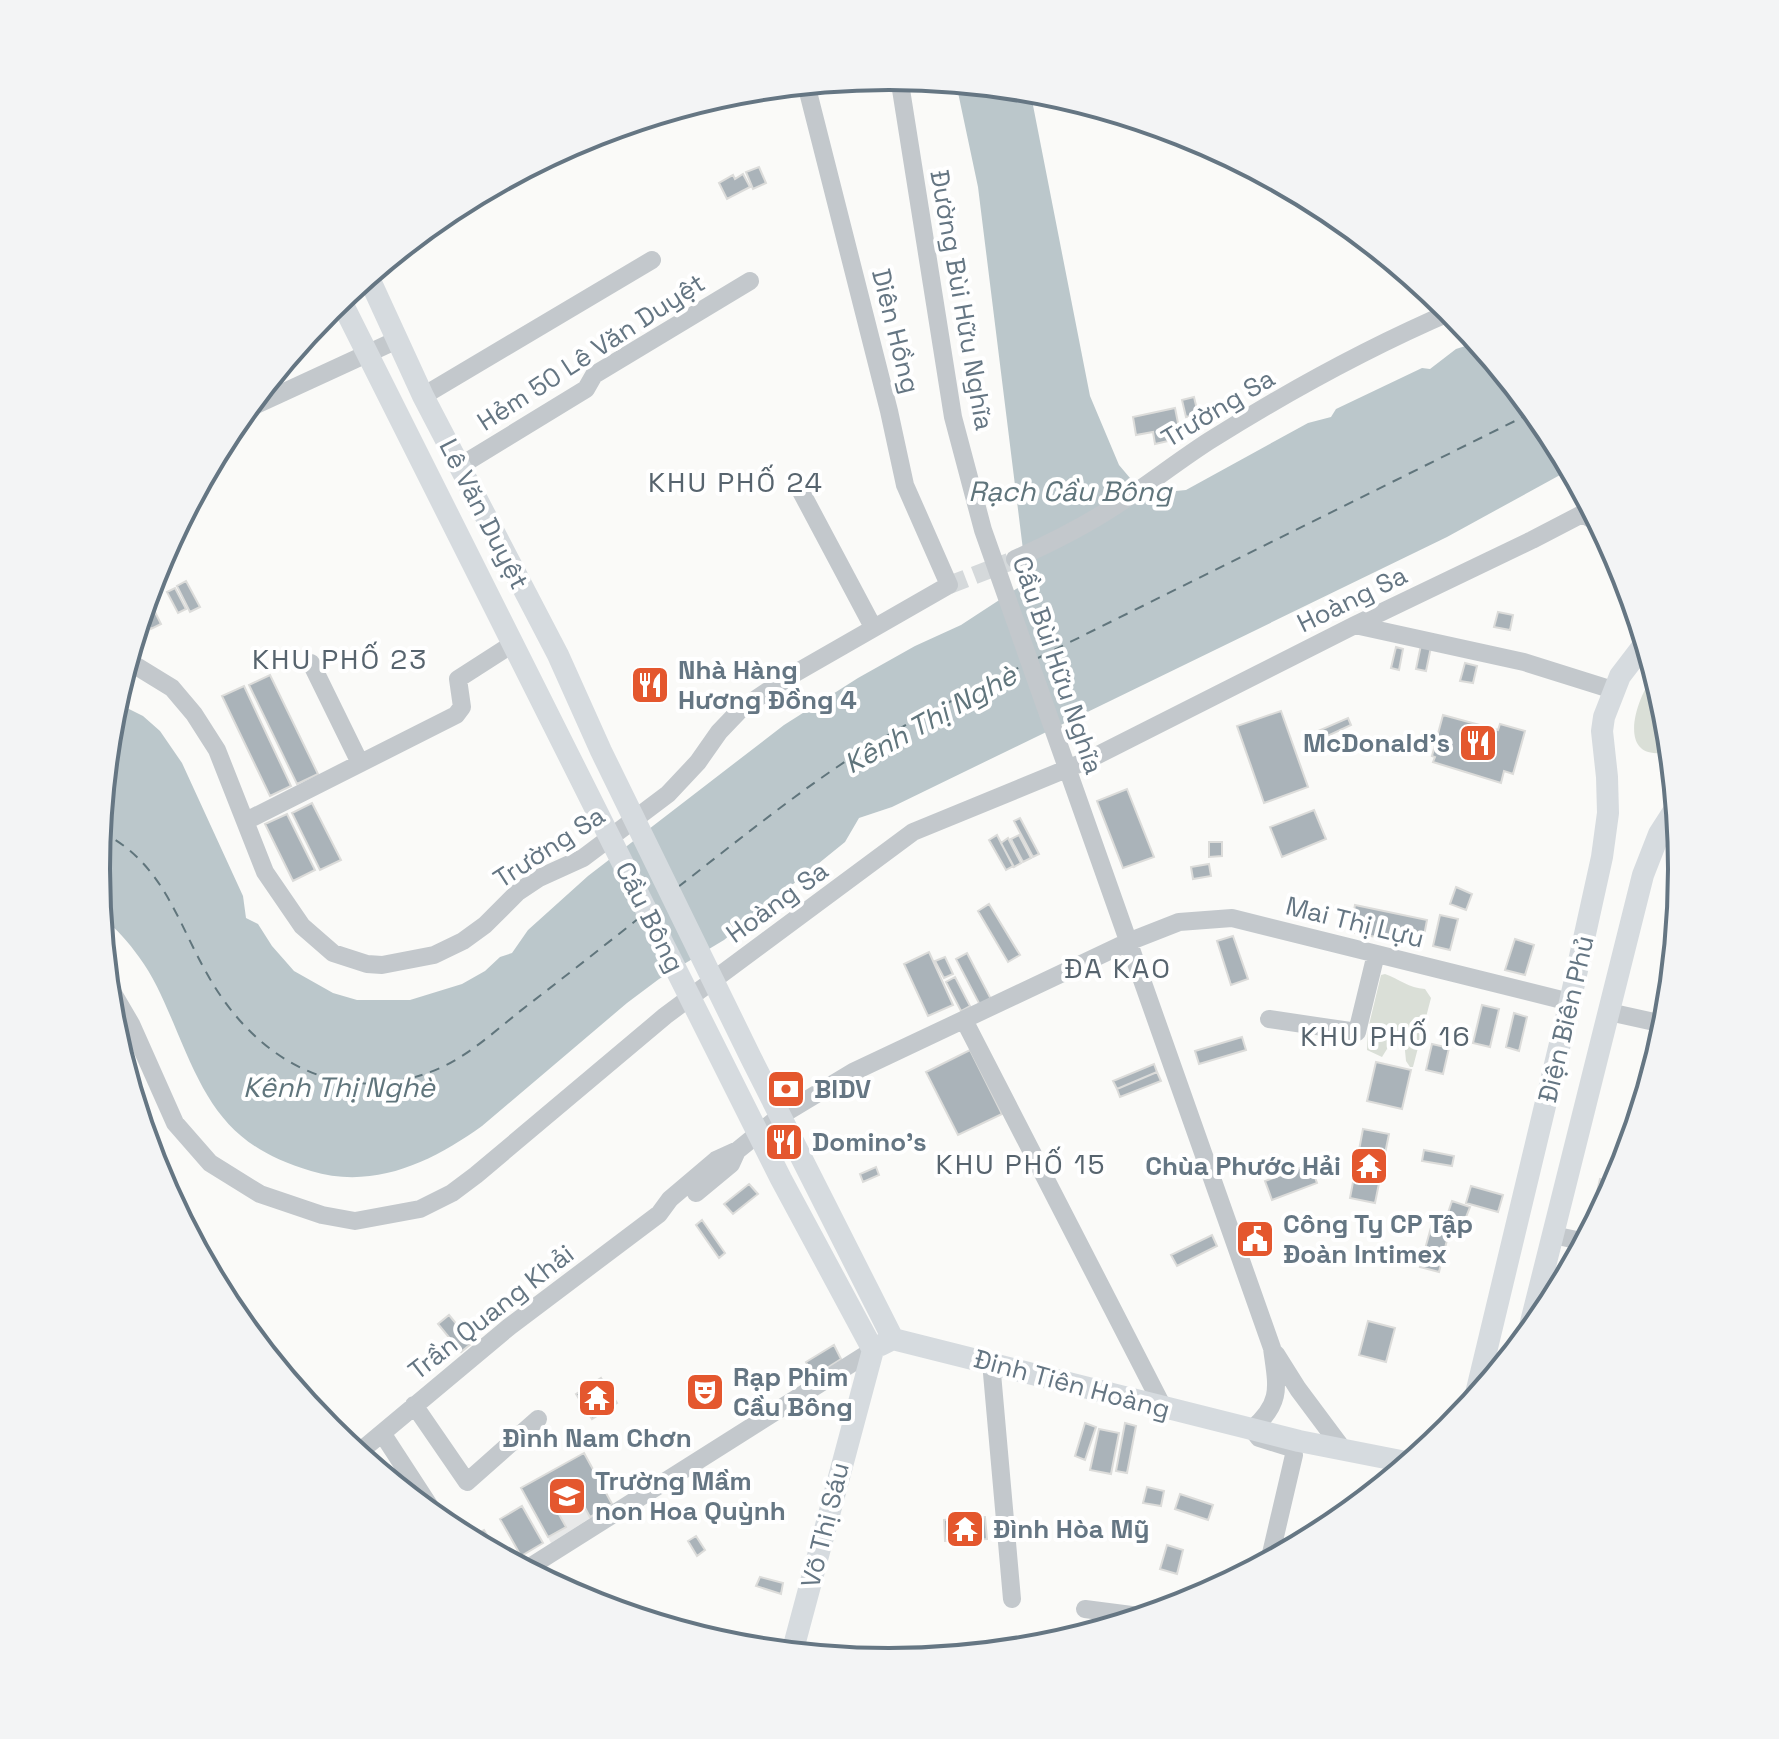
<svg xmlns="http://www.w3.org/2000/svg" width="1779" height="1739" font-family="'Space Grotesk',sans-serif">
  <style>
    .built { fill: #e8e9e9 }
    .green { fill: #dadfd7 }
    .water { fill: #bbc7cb }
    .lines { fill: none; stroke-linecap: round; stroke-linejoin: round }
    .ferry { stroke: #60757c; stroke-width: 2; stroke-dasharray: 10 8; stroke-linecap: butt }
    .building { fill: #aab3b9; stroke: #dcdcda; stroke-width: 2 }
    .minor-tunnel { stroke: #d5d9db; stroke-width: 18; stroke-dasharray: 18 9; stroke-linecap: butt }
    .minor { stroke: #c3c8cc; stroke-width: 18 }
    .major { stroke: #d6dbdf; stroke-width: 22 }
    .labels { text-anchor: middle; stroke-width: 8; stroke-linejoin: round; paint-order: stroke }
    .street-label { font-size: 26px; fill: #657683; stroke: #fff }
    .poi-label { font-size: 26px; font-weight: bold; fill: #657683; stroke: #fff; text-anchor: start }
    .neighbourhood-label { font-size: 28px; letter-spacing: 2px; fill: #57646e; stroke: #fff }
    .water-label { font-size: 28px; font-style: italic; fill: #60757c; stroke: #fff }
    .rim { fill: none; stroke: #657683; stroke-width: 4 }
  </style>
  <rect width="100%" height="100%" fill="#fafaf8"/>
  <path class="built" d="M584,1453L612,1504L551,1543L521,1488Z"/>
  <path class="green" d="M1655,674L1668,715L1671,751C1614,766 1635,698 1655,674Z
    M1385,974C1399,979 1409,988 1425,989L1431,998L1413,1067H1410L1406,1061L1403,1030L1397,1033L1382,1057L1367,1050L1368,1029L1381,975Z"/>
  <path class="water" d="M956,83L1030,90L1090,396L1119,465L1130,478L1156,493L1186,490L1308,423L1331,417L1336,409L1422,368L1430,369L1456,349L1478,342L1550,429L1571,469L1447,537L892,807L859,818L845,842L724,940L659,979L627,1003L482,1126C432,1162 374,1190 311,1171C225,1146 205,1099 173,1022C163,999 154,977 139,957C129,943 116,927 101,918L96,869L111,714L115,702L143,716L160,731L182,763L243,896L246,918L258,924L272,946L294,971L333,993L357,1000H410L462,984L485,971L500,957L512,953L528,930L588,876L784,725L858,678L915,646L961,625L1027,582L978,187Z"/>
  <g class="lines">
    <path class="ferry" d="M1038,658L1535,411
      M100,831C165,864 176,921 210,979C259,1063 344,1110 440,1068C469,1055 494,1032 519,1012C559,981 599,950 639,918
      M678,887C735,843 790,798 849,759C904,723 963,695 1022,666"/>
  </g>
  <path class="building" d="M759,167L766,183L753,189L746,172Z
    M743,174L750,187L727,199L719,183L733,175L735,179Z
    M1194,397L1198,414L1186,417L1182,400Z
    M1175,408L1181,438L1155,444L1153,432L1136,435L1133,417Z
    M186,581L200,607L190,612L177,586Z
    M175,588L186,609L178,613L167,592Z
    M147,596L161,624L151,629L142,612Z
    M1498,612L1513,615L1510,630L1494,627Z
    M1421,645L1431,647L1426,671L1416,669Z
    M1396,647L1403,649L1399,670L1391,668Z
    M1465,663L1477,666L1473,683L1460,681Z
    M270,675L318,774L297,784L249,685Z
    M244,686L291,786L270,796L222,696Z
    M1281,711L1308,787L1264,803L1237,726Z
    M1443,715L1498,730L1500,724L1525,731L1513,774L1504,771L1501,783L1433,762L1435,757L1432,756Z
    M1348,718L1351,725L1321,739L1318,731Z
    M1127,789L1154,857L1123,868L1097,801Z
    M312,803L341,860L320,870L292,813Z
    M1314,810L1326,839L1282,857L1270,827Z
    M287,814L315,870L293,881L265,824Z
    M1020,818L1039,854L1033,857L1014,821Z
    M997,835L1013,866L1006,870L989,840Z
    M1019,835L1031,858L1023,862L1011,839Z
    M1008,838L1021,863L1014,867L1001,843Z
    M1209,842H1222V856L1209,857Z
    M1209,864L1211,876L1193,879L1191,867Z
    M1456,887L1472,894L1466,910L1450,904Z
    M989,904L1020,955L1008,962L978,911Z
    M1355,905L1427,920L1422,946L1350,932Z
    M1440,915L1458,919L1450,950L1433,946Z
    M1233,936L1248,979L1231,985L1217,941Z
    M1515,939L1534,945L1525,975L1505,970Z
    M929,952L953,1005L928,1016L904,964Z
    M967,953L992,1001L981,1007L956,959Z
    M945,957L953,974L944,978L935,961Z
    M955,977L970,1006L961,1011L946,982Z
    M1482,1005L1499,1009L1490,1047L1473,1043Z
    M1514,1013L1527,1017L1519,1051L1506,1047Z
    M1242,1037L1246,1050L1199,1064L1195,1051Z
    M1432,1044L1449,1048L1443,1074L1426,1070Z
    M970,1050L1002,1114L958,1135L926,1072Z
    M1376,1062L1411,1070L1402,1109L1367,1101Z
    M1154,1064L1157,1072L1117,1089L1113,1081Z
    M1157,1072L1161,1081L1120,1097L1117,1089Z
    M1363,1129L1389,1134L1375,1203L1350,1198Z
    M1424,1150L1454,1156L1452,1166L1422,1161Z
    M1310,1164L1317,1183L1272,1200L1265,1181Z
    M876,1167L879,1175L863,1182L860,1174Z
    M1600,1179L1617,1183L1592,1231L1588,1230Z
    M749,1184L758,1194L733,1214L724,1204Z
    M1471,1186L1503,1195L1498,1212L1466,1203Z
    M1452,1201L1470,1207L1464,1222L1447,1216Z
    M702,1220L725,1253L719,1258L696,1225Z
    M1432,1224L1450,1228L1439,1272L1420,1267Z
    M1212,1235L1217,1246L1177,1266L1171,1255Z
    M449,1315L472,1343L461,1352L438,1324Z
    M1368,1321L1395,1328L1386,1362L1359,1355Z
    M834,1345L841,1359L814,1376L806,1362Z
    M601,1378L617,1403L592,1419L576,1394Z
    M1085,1423L1096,1427L1085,1460L1075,1456Z
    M1125,1423L1136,1426L1127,1473L1116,1471Z
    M1099,1429L1119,1433L1111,1474L1090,1470Z
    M584,1453L612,1504L590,1517L574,1487L551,1500L566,1527L548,1537L521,1488Z
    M1147,1487L1164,1491L1161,1506L1143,1503Z
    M1180,1494L1213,1505L1208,1520L1175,1509Z
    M522,1506L543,1543L521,1556L500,1519Z
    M985,1517L987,1539L945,1541L944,1520Z
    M484,1530L499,1556L467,1539Z
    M696,1536L705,1550L697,1556L688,1541Z
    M1167,1545L1183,1550L1177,1574L1160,1569Z
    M760,1577L783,1583L781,1594L756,1586Z"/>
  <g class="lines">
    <path class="minor-tunnel" d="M949,585L1009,562"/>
    <path class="minor" d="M899,77L953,417L983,530L1272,1348C1277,1386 1283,1402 1252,1429L1259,1438L1291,1448L1294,1455L1269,1562
      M423,396L652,260
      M245,410L397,340
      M460,466L586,389L594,375L750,281
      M797,484L873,627
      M1582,514L1600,524
      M1015,559C1051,543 1085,526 1118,504C1149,484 1178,461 1209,441C1287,392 1369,347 1453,311
      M1355,625L1524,662L1613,690
      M128,661L172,688L194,714L217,750L265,872L302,926L333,953L367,964L382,965L434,955L463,941L485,925L518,892L539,878L583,858L668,794L698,762L719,732L741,709L792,675L949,585L905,485L889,411L806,84
      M311,663L360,763
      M246,821L456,715L462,707L458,679L514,643
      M107,983L131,1024L175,1123L210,1163L260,1194L322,1215L355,1221L420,1209L452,1193L476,1175L665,1016L913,832L1086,761L1355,625L1532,540L1582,514L1591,507
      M1609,1012L1668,1025
      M1269,1019L1357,1032L1376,954
      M964,1020L1164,1409
      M696,1193L731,1164L736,1153
      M1553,1235L1586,1242
      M1276,1354L1298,1389L1342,1448
      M991,1362L1012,1599
      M414,1405L467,1482L538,1419
      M382,1433L436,1516
      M357,1454L509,1327L659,1214L670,1199L716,1160L738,1150L780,1116L853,1072L1128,942L1179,922L1232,918L1570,1002
      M525,1570L873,1350
      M1085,1609L1147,1617"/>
    <path class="major" d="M368,276L423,396L558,655L601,751L751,1058L893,1339
      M340,299L781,1179L873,1350
      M1527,1338L1643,875L1659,834L1677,806
      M881,1345L893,1339L1299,1441L1411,1463
      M1474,1402L1570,1002L1602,857L1608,813L1607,777L1602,731L1604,717L1620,676L1646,642
      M792,1653L873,1350"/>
  </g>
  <defs>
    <symbol id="restaurant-square" viewBox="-11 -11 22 22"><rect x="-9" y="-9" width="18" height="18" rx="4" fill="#e4572e" stroke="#fff"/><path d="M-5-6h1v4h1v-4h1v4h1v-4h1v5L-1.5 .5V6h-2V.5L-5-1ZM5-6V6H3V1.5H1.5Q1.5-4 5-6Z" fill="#fff"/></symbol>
    <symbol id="bank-square" viewBox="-11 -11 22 22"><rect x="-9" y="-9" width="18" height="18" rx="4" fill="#e4572e" stroke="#fff"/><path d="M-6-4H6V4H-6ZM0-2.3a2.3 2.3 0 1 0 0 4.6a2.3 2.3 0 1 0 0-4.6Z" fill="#fff"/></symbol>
    <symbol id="temple-square" viewBox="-11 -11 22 22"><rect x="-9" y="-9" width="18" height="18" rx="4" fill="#e4572e" stroke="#fff"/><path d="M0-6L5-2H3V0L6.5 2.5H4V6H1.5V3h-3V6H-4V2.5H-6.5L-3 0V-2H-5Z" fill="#fff"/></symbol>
    <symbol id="civic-square" viewBox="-11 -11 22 22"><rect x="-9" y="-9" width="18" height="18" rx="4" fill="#e4572e" stroke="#fff"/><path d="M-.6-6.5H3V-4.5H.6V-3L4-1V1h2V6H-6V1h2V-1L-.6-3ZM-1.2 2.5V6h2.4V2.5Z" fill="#fff"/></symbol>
    <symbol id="theatre-square" viewBox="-11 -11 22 22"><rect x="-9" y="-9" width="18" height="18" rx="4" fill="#e4572e" stroke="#fff"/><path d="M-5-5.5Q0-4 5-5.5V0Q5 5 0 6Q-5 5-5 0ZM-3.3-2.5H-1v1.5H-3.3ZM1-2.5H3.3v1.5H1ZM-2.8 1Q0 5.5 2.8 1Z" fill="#fff"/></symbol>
    <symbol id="school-square" viewBox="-11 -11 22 22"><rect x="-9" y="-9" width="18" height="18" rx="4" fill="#e4572e" stroke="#fff"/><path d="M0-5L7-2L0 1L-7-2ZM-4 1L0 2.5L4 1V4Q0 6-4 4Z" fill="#fff"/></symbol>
  </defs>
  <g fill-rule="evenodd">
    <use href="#restaurant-square" x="628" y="663" width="44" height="44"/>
    <use href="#restaurant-square" x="1456" y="721" width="44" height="44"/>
    <use href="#bank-square" x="764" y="1067" width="44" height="44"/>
    <use href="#restaurant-square" x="762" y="1120" width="44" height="44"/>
    <use href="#temple-square" x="1347" y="1144" width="44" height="44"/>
    <use href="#civic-square" x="1233" y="1217" width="44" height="44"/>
    <use href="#theatre-square" x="683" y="1370" width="44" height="44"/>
    <use href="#temple-square" x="575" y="1376" width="44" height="44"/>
    <use href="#school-square" x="545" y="1474" width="44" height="44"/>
    <use href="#temple-square" x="943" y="1507" width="44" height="44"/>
  </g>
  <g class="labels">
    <g class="street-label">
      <text transform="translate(962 300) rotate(80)" y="9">Đường Bùi Hữu Nghĩa</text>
      <text transform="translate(896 331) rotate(76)" y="9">Diên Hồng</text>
      <text transform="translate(591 352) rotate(-33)" y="9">Hẻm 50 Lê Văn Duyệt</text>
      <text transform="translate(1218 408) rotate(-31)" y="9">Trường Sa</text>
      <text transform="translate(484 514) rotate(63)" y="9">Lê Văn Duyệt</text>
      <text transform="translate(1352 599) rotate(-26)" y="9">Hoàng Sa</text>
      <text transform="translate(1058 665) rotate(71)" y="9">Cầu Bùi Hữu Nghĩa</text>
      <text transform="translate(549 847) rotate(-33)" y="9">Trường Sa</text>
      <text transform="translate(777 902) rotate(-36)" y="9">Hoàng Sa</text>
      <text transform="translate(650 917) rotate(63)" y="9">Cầu Bông</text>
      <text transform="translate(1355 922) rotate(14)" y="9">Mai Thị Lựu</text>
      <text transform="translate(1566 1019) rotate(-77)" y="9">Ðiện Biên Phủ</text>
      <text transform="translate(491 1312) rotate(-38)" y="9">Trần Quang Khải</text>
      <text transform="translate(1072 1384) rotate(15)" y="9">Đinh Tiên Hoàng</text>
      <text transform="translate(825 1525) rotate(-76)" y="9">Võ Thị Sáu</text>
    </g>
    <g class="poi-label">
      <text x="678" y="679">Nhà Hàng<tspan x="678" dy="30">Hương Đồng 4</tspan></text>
      <text x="1450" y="752" text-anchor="end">McDonald's</text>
      <text x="814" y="1098">BIDV</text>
      <text x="812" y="1151">Domino's</text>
      <text x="1341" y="1175" text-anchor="end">Chùa Phước Hải</text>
      <text x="1283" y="1233">Công Ty CP Tập<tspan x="1283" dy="30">Đoàn Intimex</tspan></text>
      <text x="733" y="1386">Rạp Phim<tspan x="733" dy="30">Cầu Bông</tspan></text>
      <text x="597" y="1447" text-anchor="middle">Đình Nam Chơn</text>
      <text x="595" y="1490">Trường Mầm<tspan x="595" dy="30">non Hoa Quỳnh</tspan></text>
      <text x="993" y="1538">Đình Hòa Mỹ</text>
    </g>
    <g class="neighbourhood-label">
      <text x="736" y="492">KHU PHỐ 24</text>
      <text x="340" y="669">KHU PHỐ 23</text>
      <text x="1118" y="978">ĐA KAO</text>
      <text x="1386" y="1046">KHU PHỐ 16</text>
      <text x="1021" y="1174">KHU PHỐ 15</text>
    </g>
    <g class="water-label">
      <text x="1070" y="501">Rạch Cầu Bông</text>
      <text transform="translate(930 719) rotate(-29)" y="10">Kênh Thị Nghè</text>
      <text x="339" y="1097">Kênh Thị Nghè</text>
    </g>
  </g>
  <path d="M0 0H1779V1739H0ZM110 869a779 779 0 1 1 1558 0a779 779 0 1 1-1558 0Z" fill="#f3f4f5" fill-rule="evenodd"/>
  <path class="rim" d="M110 869a779 779 0 1 1 1558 0a779 779 0 1 1-1558 0Z"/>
</svg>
